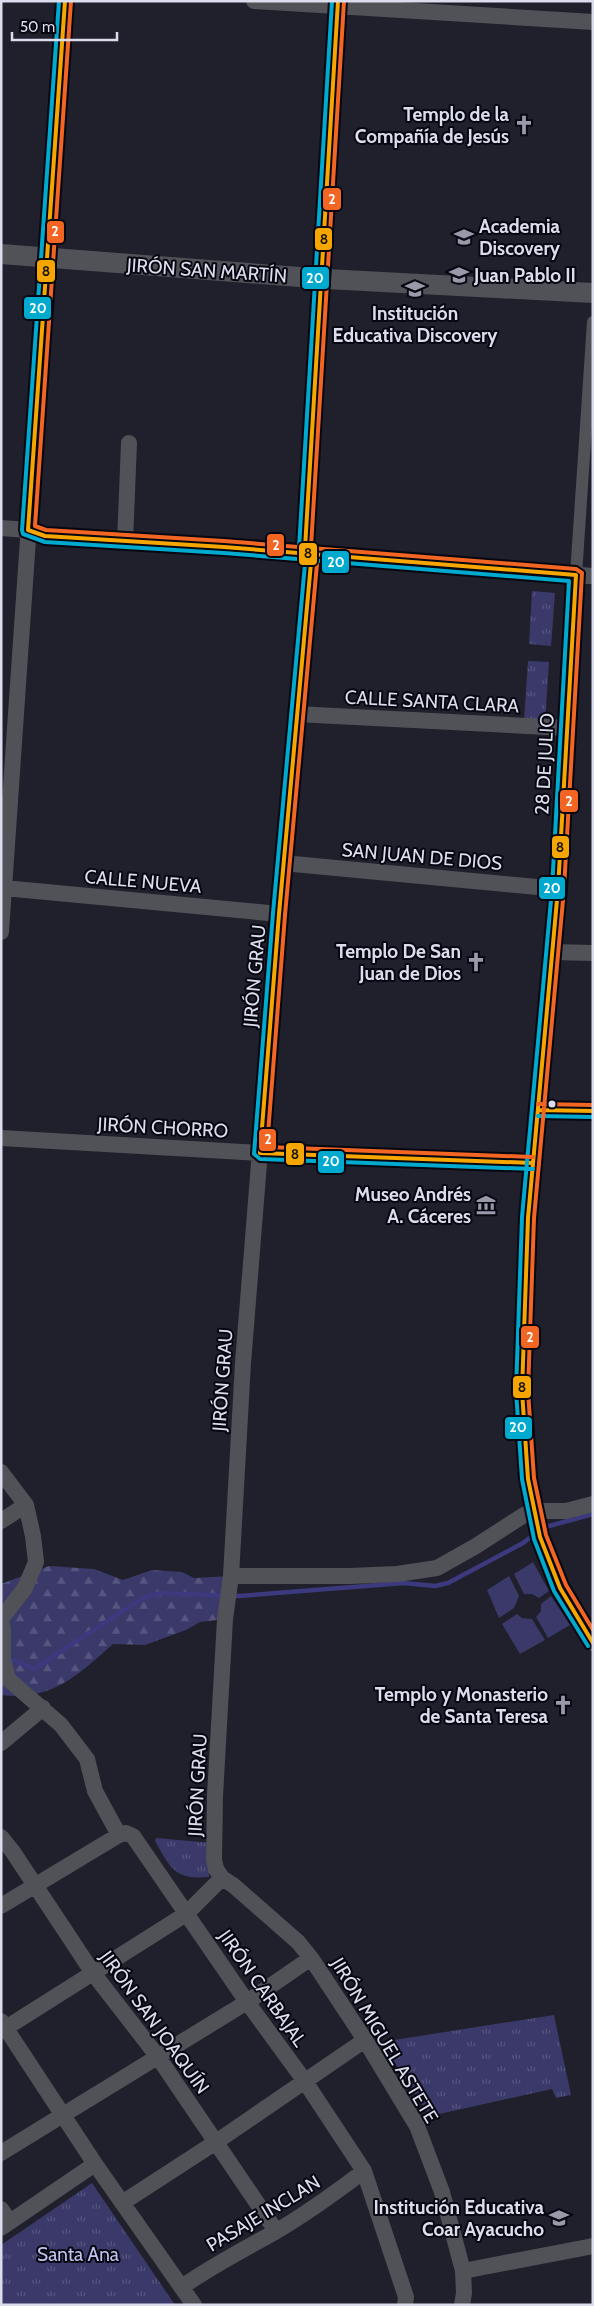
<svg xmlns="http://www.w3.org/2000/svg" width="594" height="2306" font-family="Cabin,sans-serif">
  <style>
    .grass { fill: #3a3969 }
    .forest { fill: url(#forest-firs) }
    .park { fill: url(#park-tufts) }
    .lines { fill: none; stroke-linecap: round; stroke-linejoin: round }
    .stream { stroke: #3c397e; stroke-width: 4.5 }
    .pedestrian { stroke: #515158; stroke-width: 12 }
    .minor { stroke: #515158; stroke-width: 16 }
    .tertiary { stroke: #515158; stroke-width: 20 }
    .bus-1-casing { stroke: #060710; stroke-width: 8 }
    .bus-2-casing { stroke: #060710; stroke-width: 8 }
    .bus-3-casing { stroke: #060710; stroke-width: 8 }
    .bus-1 { stroke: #f7a600; stroke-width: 4 }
    .bus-2 { stroke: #00a9ce; stroke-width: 4 }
    .bus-3 { stroke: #f26522; stroke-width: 4 }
    .bus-dot { fill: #dbdcec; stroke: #060710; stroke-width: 2 }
    .labels { text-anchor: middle; stroke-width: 4; stroke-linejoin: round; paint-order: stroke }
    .poi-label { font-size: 19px; font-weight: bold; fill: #dbdcec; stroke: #060710; text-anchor: end }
    .street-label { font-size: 19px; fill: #dbdcec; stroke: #060710 }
    .park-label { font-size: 19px; fill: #c0c3ee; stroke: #060710 }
    .line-badge { stroke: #060710; stroke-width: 2 }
    .badge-label { font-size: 14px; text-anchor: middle; font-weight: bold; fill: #fff }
    .pale-badge-label { font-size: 14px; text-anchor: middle; font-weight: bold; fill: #111 }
  </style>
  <defs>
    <pattern id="forest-firs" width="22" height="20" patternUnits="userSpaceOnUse" patternTransform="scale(1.25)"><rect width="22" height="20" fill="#3a3969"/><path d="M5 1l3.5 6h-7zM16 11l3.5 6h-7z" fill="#56557f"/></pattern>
    <pattern id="park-tufts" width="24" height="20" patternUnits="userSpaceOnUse" patternTransform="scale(1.25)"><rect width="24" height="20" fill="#3a3969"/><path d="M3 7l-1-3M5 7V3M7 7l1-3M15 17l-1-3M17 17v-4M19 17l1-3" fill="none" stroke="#56557f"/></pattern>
  </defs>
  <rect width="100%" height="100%" fill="#1f202c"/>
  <path class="grass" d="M533,1562L549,1591L539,1598L532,1594H524L514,1574Z
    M509,1576L519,1596L514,1608L499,1618L487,1590Z
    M551,1596L570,1625L548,1638L536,1617L541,1611V1604Z
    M517,1614L522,1618L532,1619L545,1640L520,1654L502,1624Z"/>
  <path class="forest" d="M49,1566L94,1569L123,1580L152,1570L182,1572L194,1578L231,1576L225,1619L200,1622L186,1630L145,1645L113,1644C77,1676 52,1701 1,1695V1584Z"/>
  <path class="park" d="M532,591L555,593L551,646L529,644Z
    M528,661L549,662L545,722L524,721Z
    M156,1838L212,1843L209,1877C175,1880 171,1869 155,1841Z
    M554,2015L571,2095L556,2098L552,2089L430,2116L381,2042Z
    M92,2183L175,2305H1V2245Z"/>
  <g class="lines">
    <path class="stream" d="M542,1528L593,1514
      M7,1663L13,1660L34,1669L121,1612L144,1598L160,1593L239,1596L404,1583L435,1586L448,1583L523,1543L536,1533"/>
    <path class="pedestrian" d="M576,575L593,322"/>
    <path class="minor" d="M254,1L593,22
      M1,528L28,530L45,536L224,547L593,576
      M125,542L129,443
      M576,575L558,889L528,1218L522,1391L528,1479L540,1537L560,1588L593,1643
      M296,714L566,728
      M283,863L558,889
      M4,888L279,914
      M1,932L65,1
      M552,952L593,953
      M538,1110L593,1111
      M1,1138L260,1153L533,1163
      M1,1472L26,1505L33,1536L36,1562L25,1588L1,1619
      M1,1521L26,1505
      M231,1576H350L397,1574L437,1568L476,1546L524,1515L535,1511H566L593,1504
      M1,1622L3,1629V1659L8,1679L61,1725L87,1759L95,1791L119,1835L126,1833L133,1836L247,2002L304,2080L364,2171L406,2297L405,2305
      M1,1743L43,1708
      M1,1837L13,1852L93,1973L158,2057L276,2231
      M222,1878L216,1869L214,1860L215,1796L225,1619L231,1576L243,1363L279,914L311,563L305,548L338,1
      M1,1906L119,1835
      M1,2021L95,2164L194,2305
      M1,2031L186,1914L222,1878L233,1885L298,1942L311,1958L365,2040L417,2126L442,2192L463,2271L464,2293L462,2305
      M1,2153L247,2002L311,1958
      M122,2203L216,2142L365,2040
      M1,2209L10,2222
      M1,2228L95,2164
      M463,2271L593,2246
      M182,2287C211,2266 243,2250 275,2232C306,2214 335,2193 364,2171"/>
    <path class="tertiary" d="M1,254L326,279L593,293"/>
    <defs>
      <path id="bus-1" d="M65,1L28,530L45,536L224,547L576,575L558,889L528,1218L522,1391L528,1479L540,1537L560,1588L593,1643
        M338,1L305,548L311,563L279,914L260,1153L533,1163
        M538,1110L593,1111"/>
      <path id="bus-2" d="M59,1L22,530L23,534L45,542L224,553L569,581L552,889L522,1217L516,1391L522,1479L534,1539L554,1591L588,1646
        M332,1L299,548L305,564L273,913L254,1154L260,1159L533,1169
        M538,1116L593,1117"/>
      <path id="bus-3" d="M71,1L35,526L46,530L224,541L576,569L582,573L564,889L534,1218L528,1391L534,1478L546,1535L566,1585L593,1630
        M344,1L311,547L317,564L285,915L267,1147L533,1157
        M538,1104L593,1105"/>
    </defs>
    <use href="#bus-1" class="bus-1-casing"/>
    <use href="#bus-2" class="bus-2-casing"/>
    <use href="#bus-3" class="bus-3-casing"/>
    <use href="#bus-1" class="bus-1"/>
    <use href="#bus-2" class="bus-2"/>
    <use href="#bus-3" class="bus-3"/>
  </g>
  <defs>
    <symbol id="church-bare" viewBox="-9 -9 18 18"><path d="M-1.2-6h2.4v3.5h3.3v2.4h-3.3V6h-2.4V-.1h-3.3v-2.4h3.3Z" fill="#999aa9" stroke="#060710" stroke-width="2.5" paint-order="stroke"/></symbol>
    <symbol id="school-bare" viewBox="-9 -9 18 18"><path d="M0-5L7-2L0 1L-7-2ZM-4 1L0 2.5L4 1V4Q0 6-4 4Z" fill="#999aa9" stroke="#060710" stroke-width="2.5" paint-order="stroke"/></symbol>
    <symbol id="museum-bare" viewBox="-9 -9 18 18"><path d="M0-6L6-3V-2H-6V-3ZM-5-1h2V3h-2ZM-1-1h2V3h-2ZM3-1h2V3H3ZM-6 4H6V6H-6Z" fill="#999aa9" stroke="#060710" stroke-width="2.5" paint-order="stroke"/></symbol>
  </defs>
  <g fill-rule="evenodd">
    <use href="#church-bare" x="510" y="111" width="28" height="28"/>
    <use href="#school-bare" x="450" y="223" width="28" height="28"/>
    <use href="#school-bare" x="445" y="261" width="28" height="28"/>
    <use href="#school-bare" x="401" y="275" width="28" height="28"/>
    <use href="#church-bare" x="462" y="948" width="28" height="28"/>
    <use href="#museum-bare" x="472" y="1191" width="28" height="28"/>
    <use href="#church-bare" x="549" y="1691" width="28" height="28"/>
    <use href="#school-bare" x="545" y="2204" width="28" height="28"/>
  </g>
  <circle class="bus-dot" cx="552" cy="1104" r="4.5"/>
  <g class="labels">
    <g class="poi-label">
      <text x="509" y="121">Templo de la<tspan x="509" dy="22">Compañía de Jesús</tspan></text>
      <text x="479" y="233" text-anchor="start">Academia<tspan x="479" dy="22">Discovery</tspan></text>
      <text x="474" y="282" text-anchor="start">Juan Pablo II</text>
      <text x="415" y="320" text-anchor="middle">Institución<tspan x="415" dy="22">Educativa Discovery</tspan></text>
      <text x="461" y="958">Templo De San<tspan x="461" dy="22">Juan de Dios</tspan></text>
      <text x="471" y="1201">Museo Andrés<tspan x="471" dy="22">A. Cáceres</tspan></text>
      <text x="548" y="1701">Templo y Monasterio<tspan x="548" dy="22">de Santa Teresa</tspan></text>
      <text x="544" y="2214">Institución Educativa<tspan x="544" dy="22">Coar Ayacucho</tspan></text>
    </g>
    <g class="street-label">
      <text transform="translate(207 270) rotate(4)" y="7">JIRÓN SAN MARTÍN</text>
      <text transform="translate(432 701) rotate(3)" y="7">CALLE SANTA CLARA</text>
      <text transform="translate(544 764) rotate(-87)" y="7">28 DE JULIO</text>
      <text transform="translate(422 856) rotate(5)" y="7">SAN JUAN DE DIOS</text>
      <text transform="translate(143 881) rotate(5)" y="7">CALLE NUEVA</text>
      <text transform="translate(254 976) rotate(-85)" y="7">JIRÓN GRAU</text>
      <text transform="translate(163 1127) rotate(3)" y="7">JIRÓN CHORRO</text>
      <text transform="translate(222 1380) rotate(-86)" y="7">JIRÓN GRAU</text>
      <text transform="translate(197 1785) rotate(-87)" y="7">JIRÓN GRAU</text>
      <text transform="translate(263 1988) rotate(55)" y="7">JIRÓN CARBAJAL</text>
      <text transform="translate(155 2022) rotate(54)" y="7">JIRÓN SAN JOAQUÍN</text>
      <text transform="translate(385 2040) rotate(59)" y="7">JIRÓN MIGUEL ASTETE</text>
      <text transform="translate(263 2213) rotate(-31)" y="7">PASAJE INCLAN</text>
    </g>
    <g class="park-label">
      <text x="78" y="2261">Santa Ana</text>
    </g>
  </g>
  <g class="line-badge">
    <rect x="322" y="187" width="20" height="24" rx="5" fill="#f26522"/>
    <rect x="46" y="220" width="19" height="24" rx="5" fill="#f26522"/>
    <rect x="314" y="227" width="19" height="24" rx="5" fill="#f7a600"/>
    <rect x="36" y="259" width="20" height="24" rx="5" fill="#f7a600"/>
    <rect x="301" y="266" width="29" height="24" rx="5" fill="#00a9ce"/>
    <rect x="23" y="296" width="29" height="24" rx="5" fill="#00a9ce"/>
    <rect x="266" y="533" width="19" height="24" rx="5" fill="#f26522"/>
    <rect x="298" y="542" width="20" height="24" rx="5" fill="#f7a600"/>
    <rect x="321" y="550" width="29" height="24" rx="5" fill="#00a9ce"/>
    <rect x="559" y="789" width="20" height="24" rx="5" fill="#f26522"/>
    <rect x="551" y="835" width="19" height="24" rx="5" fill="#f7a600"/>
    <rect x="538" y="876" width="28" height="24" rx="5" fill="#00a9ce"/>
    <rect x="258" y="1128" width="19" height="24" rx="5" fill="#f26522"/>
    <rect x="285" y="1142" width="20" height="24" rx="5" fill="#f7a600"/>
    <rect x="317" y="1150" width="28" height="24" rx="5" fill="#00a9ce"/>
    <rect x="520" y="1325" width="20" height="24" rx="5" fill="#f26522"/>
    <rect x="512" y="1375" width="20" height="24" rx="5" fill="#f7a600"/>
    <rect x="504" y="1416" width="29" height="24" rx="5" fill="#00a9ce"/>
  </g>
  <g class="badge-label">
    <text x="332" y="204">2</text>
    <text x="55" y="236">2</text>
    <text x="315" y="283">20</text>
    <text x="38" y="313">20</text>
    <text x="276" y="550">2</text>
    <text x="336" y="567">20</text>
    <text x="569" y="806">2</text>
    <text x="552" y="893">20</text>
    <text x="268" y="1144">2</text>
    <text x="331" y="1166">20</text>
    <text x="530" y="1342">2</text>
    <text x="518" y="1432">20</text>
  </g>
  <g class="pale-badge-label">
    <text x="324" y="244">8</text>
    <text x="46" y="276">8</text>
    <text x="308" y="558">8</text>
    <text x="560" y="852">8</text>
    <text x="295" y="1159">8</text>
    <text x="522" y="1392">8</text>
  </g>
  <rect width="594" height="2306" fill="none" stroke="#dbdcec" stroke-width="5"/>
  <path d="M12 32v8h105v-8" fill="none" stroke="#dbdcec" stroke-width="2.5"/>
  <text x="20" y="32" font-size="15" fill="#dbdcec" stroke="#060710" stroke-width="4" paint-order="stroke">50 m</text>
</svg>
